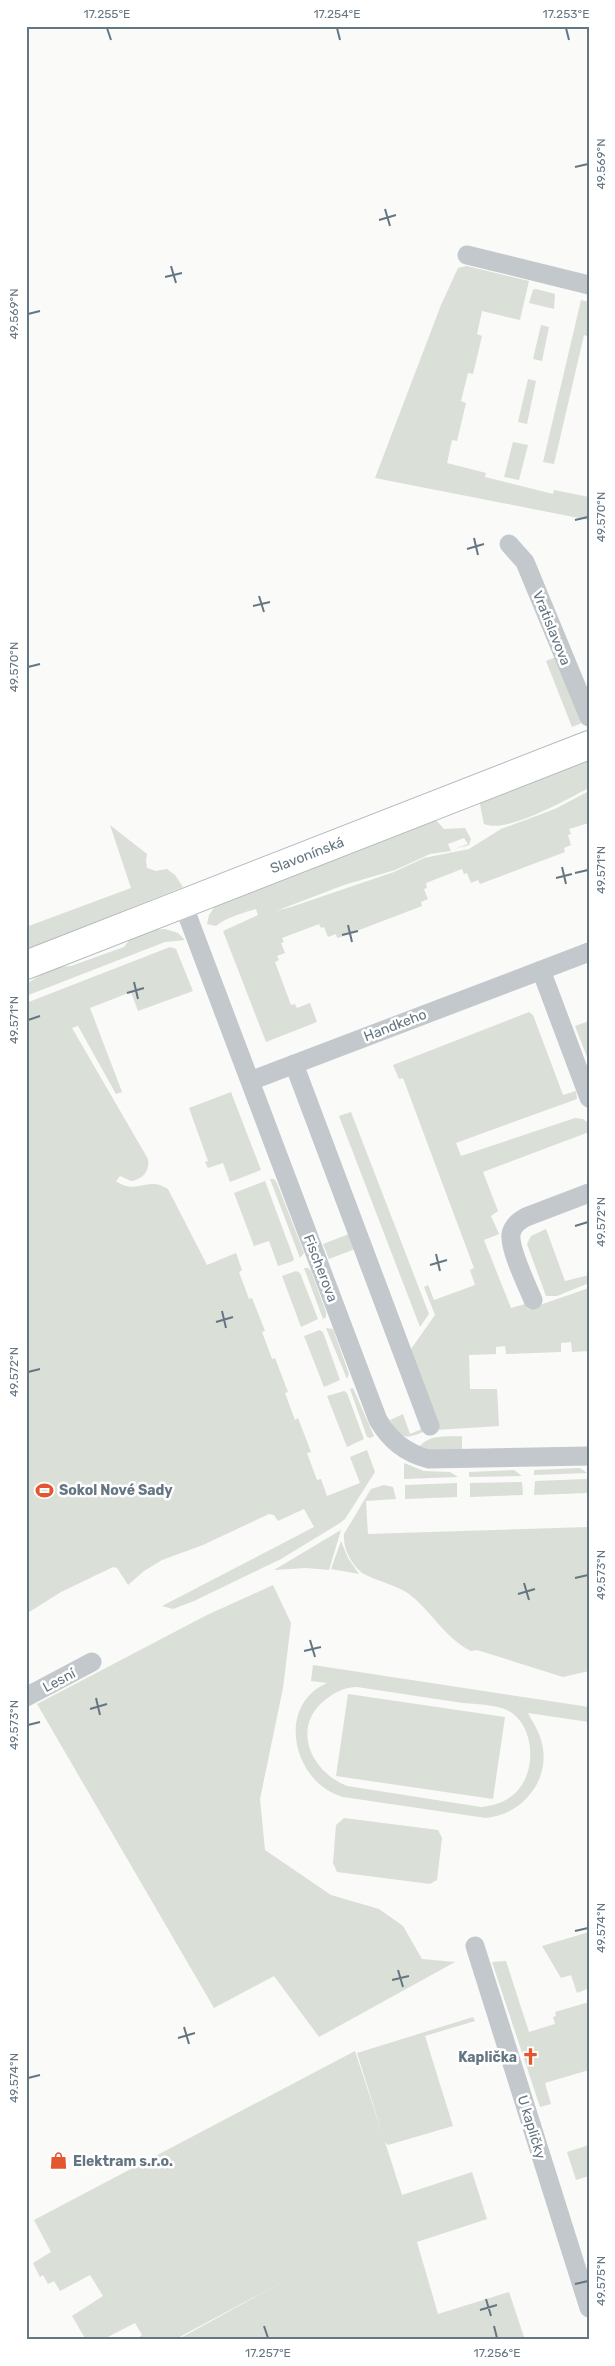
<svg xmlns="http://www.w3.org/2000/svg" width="615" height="2366" font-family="Rubik,sans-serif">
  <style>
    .green { fill: #dadfd7; fill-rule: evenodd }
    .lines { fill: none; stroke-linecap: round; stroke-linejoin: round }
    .secondary-casing { stroke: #b3babf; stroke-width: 30 }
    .minor { stroke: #c3c8cc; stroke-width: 19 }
    .secondary { stroke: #fff; stroke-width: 28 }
    .ticks { fill: none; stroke: #657683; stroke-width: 2 }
    .labels { text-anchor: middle; stroke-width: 5; stroke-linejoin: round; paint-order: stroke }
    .street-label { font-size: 14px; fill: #657683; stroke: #fff }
    .poi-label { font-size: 14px; font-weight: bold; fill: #657683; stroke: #fff; text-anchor: start }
    .neatline { fill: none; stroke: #657683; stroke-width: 2 }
    .ticks-label { font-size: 12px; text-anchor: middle; fill: #657683 }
  </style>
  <rect width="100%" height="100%" fill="#fafaf8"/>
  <path class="green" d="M467,266L529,281L520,320L482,311L477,334L482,336L473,374L468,373L461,401L466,403L457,441L452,440L447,463L486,473L485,477L553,494L554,490L589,497V520L375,478L441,305L458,268Z
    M536,289L555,294L554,309L529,303L533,290Z
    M581,300L589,302V337L584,335L554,464L543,462Z
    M541,325L549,327L542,361L533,359Z
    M528,379L536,381L527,424L518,422Z
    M513,442L528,445L519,480L504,477Z
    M556,657L582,721V723L572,727L546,661Z
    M589,757V788C567,799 507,834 484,824L479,800Z
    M589,791V823L569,829L571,834L568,835L571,845L564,848L565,852L480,884L478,880L471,883L467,873L464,874L462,869L426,883L427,888L424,889L428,899L421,902L422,906L341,937L337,938L336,934L328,937L324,927L321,928L319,924L282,938L284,942L281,943L285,953L277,956L279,960L275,962L291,1005L295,1004L297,1008L310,1003L317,1022L266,1042L223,931L258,915L256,909C243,913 227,917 216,926L207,924L209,915L216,905L435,819L444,829L465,828L471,839L469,845L455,849L468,844L464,838L448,844L451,851L430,854L395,870L344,885L276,911L291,907L394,872L424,858L469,849L501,829L555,809Z
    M110,825L147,854L146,861L147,868L156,871L167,869L175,875L183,887L26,950V927L131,888Z
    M165,929L178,933L185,940L165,942L26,996V984L54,967L71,966L82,962L124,947L131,938L151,930Z
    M170,947L176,949L193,991L138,1011L131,992L90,1008L122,1092L116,1094L78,1026L72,1028L148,1159C150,1171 143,1179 131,1181L120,1176L116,1181C137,1196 146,1175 168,1189L207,1265L236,1253L242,1270L239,1272L249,1299L252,1298L265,1331L262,1332L272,1359L275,1358L288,1392L285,1393L295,1420L298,1418L311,1452L307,1453L317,1480L321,1479L327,1496L360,1483L350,1457L367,1450L375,1472L345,1519L340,1523L281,1559L194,1601L173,1609L162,1606L314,1527L304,1509L278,1521L274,1515L269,1514L203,1545L162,1560L144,1571L128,1585L117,1568L113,1567L61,1592L26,1614V1003Z
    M529,1012L533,1015L563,1095L576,1091L577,1099L456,1143L461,1156L575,1118L583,1119L588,1123L589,1132L483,1172L498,1211L491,1216L499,1234L484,1240L511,1308L525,1304L528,1309L589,1288V1351L572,1352L571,1342L561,1343V1352L506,1354L505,1346L496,1347V1354L469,1355L470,1389H497L499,1426L436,1430L411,1349L435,1315L424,1287L428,1285L434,1300L475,1285L470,1270L474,1268L403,1078L399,1079L393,1065Z
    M589,1021V1062L575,1026Z
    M231,1092L261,1170L230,1182L223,1163L208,1168L205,1162L208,1161L189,1108Z
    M351,1112L429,1314L420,1327L339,1116Z
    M270,1179H274L277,1183L304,1253L300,1258Z
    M265,1181L294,1259L293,1261L278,1266L269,1241L254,1246L234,1193Z
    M546,1229L565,1281L589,1275V1283L557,1296H546L527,1244L531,1236Z
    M349,1234L355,1249L329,1259L323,1244Z
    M304,1268H308L311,1271L326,1312V1317L323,1319Z
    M296,1271L300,1273L318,1319L301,1327L282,1276Z
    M326,1328L333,1329L349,1374L347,1379Z
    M320,1330L323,1332L340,1380L324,1387L304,1336Z
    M353,1388L374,1436L370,1438L367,1437L350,1389Z
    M344,1391L347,1393L364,1439L347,1447L327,1396Z
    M403,1414L410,1434L422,1429L423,1432C404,1440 400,1438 390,1420Z
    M462,1436V1450H431L420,1446C430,1434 447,1437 462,1436Z
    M404,1463L424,1471L450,1472L458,1477L404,1479Z
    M580,1468L587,1473L534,1475V1470Z
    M514,1470L522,1476L469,1477V1472Z
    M587,1479V1493L534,1495L535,1481Z
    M522,1482L523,1495L470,1497V1483Z
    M457,1483V1497L405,1499V1485Z
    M384,1485L393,1487L396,1499L366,1501L368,1534L589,1527V1671L563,1677L477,1650L471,1651C443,1637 431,1609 406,1592C395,1585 366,1577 361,1572C350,1562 343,1548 344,1534L371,1489Z
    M341,1530L329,1570L306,1568L274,1570Z
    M341,1541L348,1558L359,1574L331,1569Z
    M273,1585L291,1623L283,1688L260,1799L265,1850L331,1895L379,1909L403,1926L422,1959L455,1962L319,2037L274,1976L214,2008L37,1704L207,1615Z
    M313,1665L589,1707V1722L528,1713C533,1723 540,1732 542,1744C551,1781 521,1815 486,1818L343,1797C293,1783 275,1706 327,1683L311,1681ZM357,1687C390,1692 423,1697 456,1702C470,1704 488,1704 502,1708C529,1717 536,1753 526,1777C518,1796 502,1805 481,1807L347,1786C312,1772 290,1728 325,1700C335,1692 345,1687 357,1687Z
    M348,1694L505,1717L493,1799L336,1776Z
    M344,1818L438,1830L442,1838L437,1880L430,1884L337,1872L333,1863L336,1825Z
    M589,1932V1993L587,1989L577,1993L571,1975L561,1978L542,1946Z
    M506,1961L529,2032L555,2024L553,2017L556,2016L555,2012L589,2002V2070L545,2083L551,2104L540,2107L492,1962Z
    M473,2017L475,2021L425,2036L453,2126L388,2145L385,2142L402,2195L472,2172L487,2219L417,2242L438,2314L509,2292L525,2340H177L286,2280L174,2340H135L142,2335L135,2323L102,2340H86L72,2316L103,2296L90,2275L60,2291L54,2281L48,2284L43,2275L40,2277L33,2263L51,2252L34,2220L355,2051L384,2139L357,2053Z
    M589,2145V2176L576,2180L567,2152Z"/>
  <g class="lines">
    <defs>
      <path id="secondary" d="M26,965L589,745"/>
    </defs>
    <use href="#secondary" class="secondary-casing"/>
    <path class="minor" d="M467,255L589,285
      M509,544L525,562L589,717
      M183,904L378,1420C390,1440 405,1453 429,1459L589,1456
      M541,970L589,1098
      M294,1064L430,1426
      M250,1081L589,952
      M533,1300C527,1285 509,1249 511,1234C513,1225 519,1221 526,1217L589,1193
      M26,1697L92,1662
      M475,1946L589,2308"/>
    <use href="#secondary" class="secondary"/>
  </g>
  <path class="ticks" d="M107,28L111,40M337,28L340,40M566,28L569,40M575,167L588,164M385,209L390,226M379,220L396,215M171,266L176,283M165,277L182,273M28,314L40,311M575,520L588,517M474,538L478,555M467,549L484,544M259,596L264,612M253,606L270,602M28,667L40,664M562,867L566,884M575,873L588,870M556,878L572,874M348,925L352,942M342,935L358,931M134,982L138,999M127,993L144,988M28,1020L40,1016M575,1226L588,1222M436,1254L440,1271M430,1265L447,1260M222,1311L226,1328M216,1322L233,1317M28,1372L40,1369M575,1578L588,1575M524,1583L529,1600M518,1594L535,1589M310,1640L315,1657M304,1651L321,1647M96,1698L100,1715M90,1709L107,1704M28,1725L40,1722M575,1931L588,1928M398,1970L403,1987M392,1980L409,1976M184,2027L189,2044M178,2038L195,2033M28,2078L40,2075M575,2284L588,2281M486,2299L491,2316M480,2310L497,2305M264,2326L268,2338M494,2326L497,2338"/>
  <defs>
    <symbol id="stadium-bare" viewBox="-9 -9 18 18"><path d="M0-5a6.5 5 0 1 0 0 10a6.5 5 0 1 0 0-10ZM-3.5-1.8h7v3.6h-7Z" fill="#e4572e" stroke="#fff" stroke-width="2.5" paint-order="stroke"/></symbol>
    <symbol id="church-bare" viewBox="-9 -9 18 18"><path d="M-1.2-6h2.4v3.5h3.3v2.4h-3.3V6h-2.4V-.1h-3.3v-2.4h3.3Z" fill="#e4572e" stroke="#fff" stroke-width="2.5" paint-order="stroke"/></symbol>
    <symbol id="shop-bare" viewBox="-9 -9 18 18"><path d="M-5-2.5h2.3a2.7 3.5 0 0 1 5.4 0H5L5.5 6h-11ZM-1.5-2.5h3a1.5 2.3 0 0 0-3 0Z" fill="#e4572e" stroke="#fff" stroke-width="2.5" paint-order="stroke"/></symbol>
  </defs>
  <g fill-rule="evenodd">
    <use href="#stadium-bare" x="32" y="1478" width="25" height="25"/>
    <use href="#church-bare" x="518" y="2044" width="25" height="25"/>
    <use href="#shop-bare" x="46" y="2148" width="25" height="25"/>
  </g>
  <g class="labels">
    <g class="street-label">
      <text transform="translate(552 628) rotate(68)" y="5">Vratislavova</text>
      <text transform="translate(307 855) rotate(-21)" y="5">Slavonínská</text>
      <text transform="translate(395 1025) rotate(-21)" y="5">Handkeho</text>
      <text transform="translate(321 1268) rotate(69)" y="5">Fischerova</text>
      <text transform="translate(59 1680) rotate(-28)" y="5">Lesní</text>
      <text transform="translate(532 2127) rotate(73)" y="5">U kapličky</text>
    </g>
    <g class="poi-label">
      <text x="59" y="1495">Sokol Nové Sady</text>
      <text x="517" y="2062" text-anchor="end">Kaplička</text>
      <text x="73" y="2166">Elektram s.r.o.</text>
    </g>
  </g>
  <rect width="615" height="2366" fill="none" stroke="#ffffff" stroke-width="55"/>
  <rect x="28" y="28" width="560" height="2310" class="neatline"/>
  <g class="ticks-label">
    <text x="107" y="18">17.255°E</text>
    <text x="337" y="18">17.254°E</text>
    <text x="566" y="18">17.253°E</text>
    <text transform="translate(601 164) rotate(-90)" y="4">49.569°N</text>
    <text transform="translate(14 314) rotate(-90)" y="4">49.569°N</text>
    <text transform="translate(601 517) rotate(-90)" y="4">49.570°N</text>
    <text transform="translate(14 667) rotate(-90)" y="4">49.570°N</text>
    <text transform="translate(601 870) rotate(-90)" y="4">49.571°N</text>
    <text transform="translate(14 1020) rotate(-90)" y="4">49.571°N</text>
    <text transform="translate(601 1222) rotate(-90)" y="4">49.572°N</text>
    <text transform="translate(14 1372) rotate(-90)" y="4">49.572°N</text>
    <text transform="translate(601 1575) rotate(-90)" y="4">49.573°N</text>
    <text transform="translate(14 1725) rotate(-90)" y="4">49.573°N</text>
    <text transform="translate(601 1928) rotate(-90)" y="4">49.574°N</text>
    <text transform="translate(14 2078) rotate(-90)" y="4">49.574°N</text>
    <text transform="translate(601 2281) rotate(-90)" y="4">49.575°N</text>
    <text x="268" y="2357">17.257°E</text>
    <text x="497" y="2357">17.256°E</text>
  </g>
</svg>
